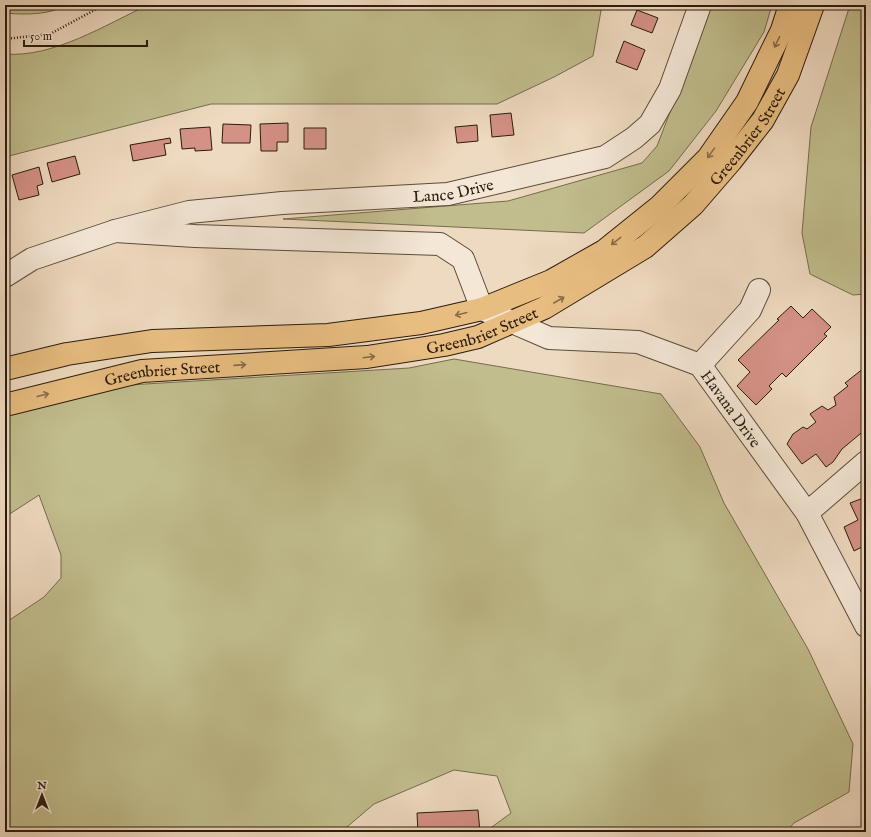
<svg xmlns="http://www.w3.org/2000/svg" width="871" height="837" font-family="'IM FELL English',serif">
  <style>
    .green { fill: #c1bd8d; stroke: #766c4c }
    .building { fill: #d49186; stroke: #2a1c0c }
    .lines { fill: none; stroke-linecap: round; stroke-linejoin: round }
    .minor-casing { stroke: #5b4c39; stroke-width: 24 }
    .major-casing { stroke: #2a1c0c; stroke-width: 24 }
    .path { stroke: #2a1c0c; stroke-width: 2.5; stroke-dasharray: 1 2; stroke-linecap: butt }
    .minor { stroke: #f4e7d6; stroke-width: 22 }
    .major { stroke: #e7bd80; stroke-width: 22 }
    .oneway { stroke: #886c46 }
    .labels { text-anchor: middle; stroke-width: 3.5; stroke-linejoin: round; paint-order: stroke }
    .street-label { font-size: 16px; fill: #2a1c0c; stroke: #f4e7d6 }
  </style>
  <rect width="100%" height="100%" fill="#eedac0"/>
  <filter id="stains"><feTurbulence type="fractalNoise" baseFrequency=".005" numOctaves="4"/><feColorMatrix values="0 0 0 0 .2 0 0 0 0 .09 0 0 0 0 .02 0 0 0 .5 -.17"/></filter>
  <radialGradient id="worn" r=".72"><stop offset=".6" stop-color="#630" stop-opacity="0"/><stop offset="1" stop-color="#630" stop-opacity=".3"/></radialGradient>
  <path class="green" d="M5,5H67C49,15 26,15 5,13Z
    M148,5H602L593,56L554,77L497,104H211L5,157V54C53,58 105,25 148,5Z
    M711,5H772L764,32L716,111L669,171L584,233L283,219L508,201L642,163L657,146Z
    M850,5H866V294L853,295L810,274L802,233L811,127Z
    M454,359L661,394L700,447L724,503L808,649L853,744L849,792L794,823L786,832H485L511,813L497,776L454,770L374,804L341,832H5V623L44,597L61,578V555L39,495L5,517V411L96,387L409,368Z"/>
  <path class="building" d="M637,10L658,18L652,33L631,25Z
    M624,41L645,50L637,70L616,62Z
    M511,113L514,135L492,137L490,115Z
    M288,123V142H277V151H261L260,124Z
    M223,124L251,125L250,143H222Z
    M477,125L478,141L457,143L455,127Z
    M210,127L212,150L195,151V148L182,149L180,129Z
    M304,128H326V149H304Z
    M170,138L171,143L164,144L166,155L133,161L130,145Z
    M75,156L80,174L52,182L47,163Z
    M39,167L43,184L37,186L39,195L19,200L12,175Z
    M791,306L803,318L812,309L831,327L824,334L827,336L786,377L782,373L769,386L772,389L756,405L737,386L750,372L738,360L779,320L777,319Z
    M864,368L866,370V423L863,425L866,429L842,449L833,462L826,467L816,454L802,464L787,444L793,434L803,427L807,429L816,422L810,414L822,406L828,410L836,405L834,397L848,386L845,383Z
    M866,497V545L854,551L844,527L858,520L850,503Z
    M478,810L480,832H418L417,813Z"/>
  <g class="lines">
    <defs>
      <g id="minor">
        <path id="s1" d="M115,231L195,236L440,244L463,259L482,309L549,338L638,342L700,365L807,513L866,626"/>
        <path id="s2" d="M5,276L32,259L115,231L189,212L282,203L448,194L605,157L634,138L650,124L670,89L700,5"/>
        <path d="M700,365L750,310L759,290"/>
        <path d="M807,513L866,462"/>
      </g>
      <g id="major">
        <path d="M5,369L67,354L152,341L328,335L421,323L482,309L551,281L604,251L660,206L708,158L747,102L782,30L790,5"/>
        <path id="s3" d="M5,405L142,371L367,357L444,345L478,337L544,308L645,247L693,205L731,161L763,120L788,75L813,5"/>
      </g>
    </defs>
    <use href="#minor" class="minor-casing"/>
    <use href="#major" class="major-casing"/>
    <path class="path" d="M5,39L50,34L104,5"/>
    <use href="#minor" class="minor"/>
    <use href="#major" class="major"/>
  </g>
  <defs><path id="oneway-shaft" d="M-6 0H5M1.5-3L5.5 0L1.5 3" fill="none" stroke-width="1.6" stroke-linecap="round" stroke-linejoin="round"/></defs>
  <g class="oneway">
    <use href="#oneway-shaft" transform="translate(777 42) rotate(116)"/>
    <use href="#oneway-shaft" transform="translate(711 153) rotate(125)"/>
    <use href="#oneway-shaft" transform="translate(616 241) rotate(142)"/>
    <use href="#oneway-shaft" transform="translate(559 300) rotate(-30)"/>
    <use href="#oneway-shaft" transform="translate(461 314) rotate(166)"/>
    <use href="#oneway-shaft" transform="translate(369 357) rotate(-7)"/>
    <use href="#oneway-shaft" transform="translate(240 365) rotate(-4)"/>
    <use href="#oneway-shaft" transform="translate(43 395) rotate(-14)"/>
  </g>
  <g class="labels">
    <g class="street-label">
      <text dy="6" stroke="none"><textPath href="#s3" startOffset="821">Greenbrier Street</textPath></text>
      <text dy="6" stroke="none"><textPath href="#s2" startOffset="461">Lance Drive</textPath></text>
      <text dy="6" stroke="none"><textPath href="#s3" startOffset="485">Greenbrier Street</textPath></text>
      <text dy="6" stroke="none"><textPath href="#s3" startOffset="161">Greenbrier Street</textPath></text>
      <text dy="6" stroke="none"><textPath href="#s1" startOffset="688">Havana Drive</textPath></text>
    </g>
  </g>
  <rect width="871" height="837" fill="none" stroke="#eedac0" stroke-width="20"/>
  <rect x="6" y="6" width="859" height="825" fill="none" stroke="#2a1c0c" stroke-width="2"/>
  <rect x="10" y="10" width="851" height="817" fill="none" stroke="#2a1c0c"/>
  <g transform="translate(42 795)" stroke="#f4e7d6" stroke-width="3" paint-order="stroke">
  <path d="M0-3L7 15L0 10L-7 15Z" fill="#2a1c0c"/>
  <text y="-6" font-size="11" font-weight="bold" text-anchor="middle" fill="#2a1c0c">N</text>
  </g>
  <path d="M24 40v6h123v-6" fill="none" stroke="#2a1c0c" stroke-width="2"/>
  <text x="30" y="40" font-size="12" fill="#2a1c0c" stroke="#f4e7d6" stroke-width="3" paint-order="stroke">50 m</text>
  <rect width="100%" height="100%" filter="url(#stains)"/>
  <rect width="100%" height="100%" fill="url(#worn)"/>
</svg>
